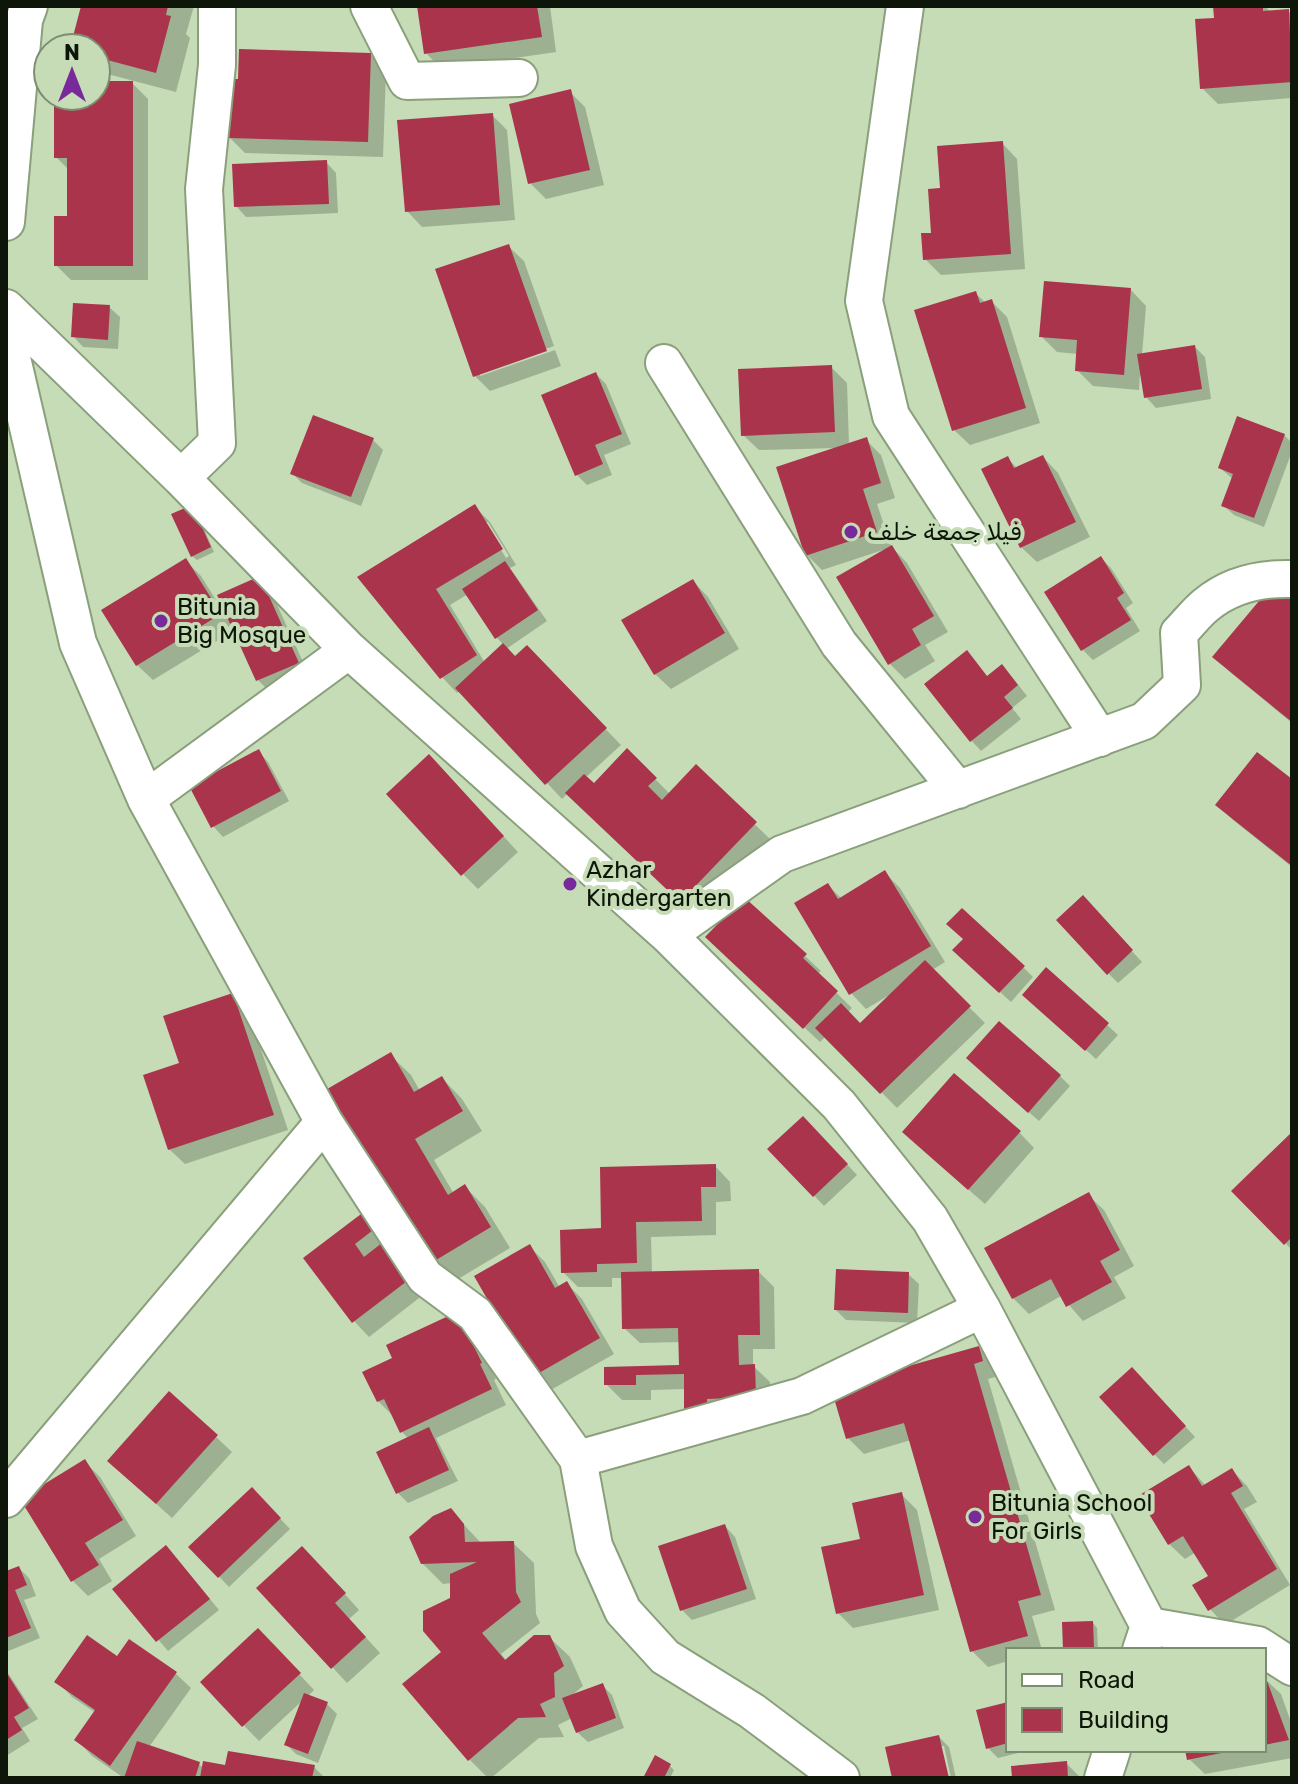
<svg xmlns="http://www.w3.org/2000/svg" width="1298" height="1784" font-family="Rubik,'Noto Sans Arabic',sans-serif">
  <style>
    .shadow { fill: #0003; fill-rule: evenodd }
    .building { fill: #a9344b }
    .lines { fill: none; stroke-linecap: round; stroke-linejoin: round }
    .street-casing { stroke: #8a9f7c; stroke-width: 40 }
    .street { stroke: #fff; stroke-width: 36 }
    .poi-dot { fill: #782a9b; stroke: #c5dcb6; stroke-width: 3 }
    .labels { text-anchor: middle; stroke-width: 8; stroke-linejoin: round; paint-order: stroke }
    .poi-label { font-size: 24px; fill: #0e1609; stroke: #c5dcb6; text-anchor: start }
  </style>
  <rect width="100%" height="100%" fill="#c5dcb6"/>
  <path class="shadow" d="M83,6H194L186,34L190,38L176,92L96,71V48H72Z
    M419,6H550L556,52L441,69L426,53Z
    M1229,6H1265L1271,13L1288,11L1292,15V98L1218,104L1202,88L1216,20Z
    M371,55L386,71L383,157L245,153L229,137Z
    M96,83H132L148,99V280H71L56,265L69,218V170L56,157V96H96Z
    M570,92L585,107L604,185L546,199L530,183Z
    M492,115L507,130L515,220L422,227L407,211Z
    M1002,143L1017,159L1025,269L941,275L925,259L933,234L942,190Z
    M326,162L336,173L338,213L246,217L236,206Z
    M508,246L524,261L554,346L480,372V376L555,350L561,366L490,391L475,376Z
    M1131,290L1146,306L1142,355L1195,347L1205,357L1211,399L1156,408L1146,397L1140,374L1139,390L1093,386L1077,370L1078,354L1057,352L1041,336Z
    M975,293L986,303L991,301L1007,317L1040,423L970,445L954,430Z
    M109,307L120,317L118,349L83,347L73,336Z
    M831,367L847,383L849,445L866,440L881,455L895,498L877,504L891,546L907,563L948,632L925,645L935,661L905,679L890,664L883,550L822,570L807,555L837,448L759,450L743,435Z
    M596,374L606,384L631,444L604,455L612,475L587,485L577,475Z
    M1284,435L1292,443V451L1264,527L1234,515L1223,505L1233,479L1220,468Z
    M373,440L383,450L361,506L302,483L292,473Z
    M1043,457L1058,473L1090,537L1037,562L1021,547L1008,459L1018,469Z
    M475,507L490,522L516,565L510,568L547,621L506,649L515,659L527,648L621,745L585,778L594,786L627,751L670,794L696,767L770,839L696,916L568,793L562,799L547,783L460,691L457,693L442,677L360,577ZM484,522H488L509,556L506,558ZM468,594L497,638L504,645L485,663L450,605Z
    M196,511L214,552L197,560L192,556Z
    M1101,558L1111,568L1133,603L1126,608L1140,631L1093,660L1083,650Z
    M186,561L201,576L227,618L270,589L308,673L268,690L258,680L235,630L153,680L137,665Z
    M693,581L708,597L739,649L671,689L655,674Z
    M1292,598V723L1230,672L1215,657Z
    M1012,677L1027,696L1012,708L1021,719L981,751L971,740Z
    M258,751L268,762L289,801L223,837L213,826Z
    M444,772L518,852L478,889L463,874Z
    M1292,782V867L1233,820L1218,805Z
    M885,873L900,888L945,962L932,970L985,1023L897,1108L826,1036L820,1042L723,952L744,899L821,971L817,974L852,1008L847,1013L860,1026L891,994L866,1009L851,993L828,885L842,899Z
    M1092,908L1142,962L1118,983L1108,973Z
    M965,940L1023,967L1033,977L1011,1002L965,960Z
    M1047,970L1118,1035L1096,1059L1035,1004Z
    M233,995L248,1011L288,1130L185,1164L169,1149L181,1065Z
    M390,1055L411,1075L420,1091L442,1078L462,1099L482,1131L434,1160L454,1194L465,1187L485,1207L510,1248L448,1285L428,1265Z
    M979,1068L1060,1076L1070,1086L1039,1121Z
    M813,1128L857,1175L824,1206L770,1149Z
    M1019,1132L1034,1148L985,1204L920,1147Z
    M1292,1135V1250L1234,1191Z
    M715,1166L730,1182L731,1201L716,1202V1235L651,1237L652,1273L758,1271L774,1287L775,1349H753V1366L770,1382L771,1412L722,1425L686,1389L651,1390V1400H622L606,1384V1369L681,1367L680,1342L640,1343L624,1328L623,1278H612V1287H578L563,1272L603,1230Z
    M1088,1195L1104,1210L1134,1266L1114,1277L1126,1298L1083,1321L1061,1296L1029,1314L1013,1298Z
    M365,1214L428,1291L369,1337L354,1321L306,1259Z
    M530,1247L545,1262L560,1288L567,1284L582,1299L614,1354L549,1391L533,1375Z
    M908,1274L919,1284L917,1323L846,1320L836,1310Z
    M472,1329L496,1379L494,1380L506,1405L436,1438L458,1481L408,1503L398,1493L409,1439L402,1432L394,1417L378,1401L394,1359Z
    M979,1348L994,1363L998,1376L988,1379L1055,1610L1032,1616L1042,1650H1008V1661L988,1667L972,1651L911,1440L864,1454L848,1438Z
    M1142,1379L1195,1437L1164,1464L1154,1454Z
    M170,1394L232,1452L172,1518L125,1476Z
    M85,1462L100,1477L136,1536L99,1559L112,1581L88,1596L73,1581Z
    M1189,1467L1206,1486L1232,1470L1247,1486L1257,1502L1244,1509L1290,1585L1225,1625L1210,1609V1577L1196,1552L1185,1559L1169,1544Z
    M252,1489L290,1529L229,1587L191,1547Z
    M901,1494L917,1510L939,1610L853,1628L838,1613L862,1540Z
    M451,1511L482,1544L513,1543L534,1563L536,1614L540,1623L501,1654L507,1661L549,1637L570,1657L583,1686L571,1696L602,1685L612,1695L624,1728L588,1742L577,1732L572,1718L558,1725L564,1737L539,1738L491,1778H488L469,1759L443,1652L452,1599V1583L443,1584L422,1563Z
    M725,1526L735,1537L756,1599L692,1620L681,1609Z
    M176,1558L219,1610L168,1651L115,1589Z
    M318,1564L359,1610L349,1619L380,1653L347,1683L259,1588Z
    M19,1568L29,1578L36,1596L24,1600L40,1638L6,1652V1574Z
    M1093,1623L1097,1628L1098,1650L1065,1649Z
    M273,1646L314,1690L307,1697L327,1704L337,1714L318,1763L296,1754L286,1744L303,1700L259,1741L202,1682Z
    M117,1659L175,1673L191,1688L149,1747L199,1764L204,1769L227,1767H314L325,1778H124L92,1756L77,1740L96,1713L72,1697L57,1681Z
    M6,1670L38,1719L22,1728L30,1741L6,1756Z
    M1264,1678L1281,1694L1292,1725V1758L1205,1774L1189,1759L1187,1750H1264Z
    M1008,1704V1750H1030L998,1758L988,1748Z
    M939,1737L949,1747L956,1778H951L944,1746H940L947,1778H894Z
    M1066,1763L1081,1778H1014Z
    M670,1766L674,1770L670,1778H645Z"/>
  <path class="building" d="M81,6H168L166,15L171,16L156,73L96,57V48H70Z
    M417,6H537L542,37L424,54Z
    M1213,6H1263V11L1289,9L1292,82L1200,89L1195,19L1214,18Z
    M239,49L371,53L368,142L227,138L229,79H238Z
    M96,81H133V266H54V216H67V158H54V96H96Z
    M571,89L590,170L528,184L509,104Z
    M493,113L500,205L405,212L397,120Z
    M1003,141L1011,254L923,260L921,233H931L928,189L940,188L937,146Z
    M327,160L329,204L234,207L232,164Z
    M509,244L547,351L473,377L435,269Z
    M1044,281L1131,288L1124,375L1075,371L1077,340L1039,337Z
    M976,291L980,303L992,299L1026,408L952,431L914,310Z
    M73,303L110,305L108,340L71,337Z
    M1195,345L1202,389L1144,398L1137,354Z
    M832,365L835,432L741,436L738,369Z
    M596,372L622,434L595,445L603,464L575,476L541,395Z
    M313,415L374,438L351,497L290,474Z
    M1237,416L1285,434L1254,518L1221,506L1233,474L1218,468Z
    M867,437L881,483L863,489L877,532L805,556L776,467Z
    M1043,455L1076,522L1020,548L981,469L1008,456L1014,468Z
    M475,504L503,549L436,589L477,655L440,679L357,577Z
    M192,505L211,547L191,557L171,514Z
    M892,545L934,616L912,629L921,645L888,665L836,577Z
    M1101,556L1124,593L1117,598L1131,620L1081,651L1044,592Z
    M186,558L221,614L136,666L101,610Z
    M505,561L538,610L495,639L462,589Z
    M260,576L299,663L256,681L217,595Z
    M693,579L725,633L654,675L621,620Z
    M1275,582L1292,595V722L1212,657Z
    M503,643L515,656L527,645L607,728L545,785L455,688Z
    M967,650L987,676L1002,664L1018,685L1004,697L1013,708L970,742L924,684Z
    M627,748L657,778L648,786L662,800L696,764L757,822L680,902L565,793L584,774L594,783Z
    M259,749L281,791L211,828L189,786Z
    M1257,752L1292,779V866L1215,805Z
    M429,754L504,836L461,876L386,794Z
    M885,870L931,946L849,995L794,903L828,883L838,899Z
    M1083,895L1133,950L1107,975L1056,920Z
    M744,897L807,954L803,958L838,991L803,1029L705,937Z
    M962,908L1025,966L999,993L952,950L963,939L946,924Z
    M925,960L971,1006L880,1094L815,1028L841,1003L860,1023Z
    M1046,967L1109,1023L1085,1051L1022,995Z
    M233,993L274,1115L168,1150L143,1075L179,1063L163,1016Z
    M999,1021L1061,1075L1028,1113L966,1058Z
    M391,1052L414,1092L442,1076L463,1111L415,1139L448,1195L465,1184L491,1227L426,1266L322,1092Z
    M954,1073L1021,1131L968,1190L902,1132Z
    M803,1116L848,1164L813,1197L767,1149Z
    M1292,1132V1237L1284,1245L1231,1191Z
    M716,1164V1187H701L702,1221L636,1222L637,1263L597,1264V1272L561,1273L560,1230L601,1228L600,1167Z
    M1089,1192L1120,1250L1100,1261L1112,1282L1066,1307L1051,1279L1012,1299L984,1248Z
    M365,1211L377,1227L355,1244L364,1257L387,1239L415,1275L352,1323L303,1258Z
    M530,1244L555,1288L567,1281L600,1338L532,1377L474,1276Z
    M759,1269L760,1335H738L739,1365L755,1364L756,1397L707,1399V1411H684V1374L636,1375V1385H604V1367L679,1365L678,1328L622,1329L621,1272Z
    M836,1269L909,1272L908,1313L834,1310Z
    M457,1312L482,1363L480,1364L492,1389L400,1433L384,1399L377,1402L362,1372L392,1358L386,1345Z
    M979,1346L983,1361L974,1364L1041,1595L1018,1601L1028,1636L970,1652L904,1423L846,1439L831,1388Z
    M1132,1367L1186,1426L1153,1456L1099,1397Z
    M169,1391L218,1435L156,1504L107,1461Z
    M429,1427L449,1470L396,1494L376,1452Z
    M85,1459L123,1520L85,1543L99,1565L71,1582L20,1499Z
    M1189,1465L1202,1486L1232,1468L1243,1486L1231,1493L1277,1569L1208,1611L1192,1585L1208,1576L1183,1536L1168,1545L1138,1496Z
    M252,1487L281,1518L218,1578L188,1547Z
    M902,1492L924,1595L836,1614L821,1547L860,1539L852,1503Z
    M451,1508L464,1524L465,1542L514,1541L516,1592L521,1602L482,1633L505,1660L534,1635H550L564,1666L554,1673L555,1697L540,1704L546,1717L518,1718L468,1761L402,1684L441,1652L423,1631V1611L450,1598V1574L477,1562L421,1564L409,1537L433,1516Z
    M725,1524L747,1589L680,1611L658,1546Z
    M166,1545L210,1599L156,1642L112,1589Z
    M302,1546L346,1593L335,1603L366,1637L331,1669L256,1588Z
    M19,1566L27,1585L15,1590L31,1628L6,1638V1571Z
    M1093,1621L1094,1649L1063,1650L1062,1622Z
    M258,1628L301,1673L242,1727L200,1682Z
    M87,1635L117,1656L129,1639L177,1672L110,1766L74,1740L95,1710L54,1682Z
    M6,1672L29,1708L14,1717L22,1730L6,1740Z
    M1264,1673L1289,1740L1264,1745Z
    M603,1683L616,1718L576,1733L562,1698Z
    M304,1693L328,1702L308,1754L284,1745Z
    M1008,1702V1743L986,1749L976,1710Z
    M939,1735L949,1778H892L885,1747Z
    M137,1741L200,1762L195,1778H124Z
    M1185,1750H1231V1751L1187,1760Z
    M228,1751L315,1765L312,1778H200L203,1761L225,1765Z
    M655,1755L671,1764L664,1778H643Z
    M1067,1761L1068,1778H1012L1011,1766Z"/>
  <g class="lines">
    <defs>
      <path id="street" d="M369,6L407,81L519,78
        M905,6L864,301L891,416L1100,738
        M6,222L24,20L29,6
        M6,308L181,478L349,650
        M6,332L78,643L146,799L324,1122L425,1277L475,1314L578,1459L594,1546L623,1611L665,1657L752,1711L841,1778
        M664,363L839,644L958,790
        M181,478L217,443L204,189L217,65V6
        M146,799L349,650L668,935L839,1105L930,1219L982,1309L1149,1626L1141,1650
        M668,935L782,854L1144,721L1182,685L1179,633C1188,624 1196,613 1206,605C1230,585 1261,578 1292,579
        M578,1459L802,1396L982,1309
        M6,1499L324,1122
        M1149,1626L1258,1645L1292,1667
        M1103,1778L1112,1750"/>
    </defs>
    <use href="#street" class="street-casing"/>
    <use href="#street" class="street"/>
  </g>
  <g class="poi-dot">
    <circle cx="851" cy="532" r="8"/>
    <circle cx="161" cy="621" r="8"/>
    <circle cx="570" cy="884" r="8"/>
    <circle cx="975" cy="1517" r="8"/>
  </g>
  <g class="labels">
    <g class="poi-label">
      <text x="867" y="540">فيلا جمعة خلف</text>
      <text x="177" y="615">Bitunia<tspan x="177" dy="28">Big Mosque</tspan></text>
      <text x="586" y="878">Azhar<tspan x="586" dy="28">Kindergarten</tspan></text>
      <text x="991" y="1511">Bitunia School<tspan x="991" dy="28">For Girls</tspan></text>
    </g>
  </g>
  <rect width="1298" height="1784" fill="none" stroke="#0e1609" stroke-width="16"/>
  <rect x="1006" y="1648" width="260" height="104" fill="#c5dcb6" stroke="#7c8d71" stroke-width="2"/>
  <rect x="1022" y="1674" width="40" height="12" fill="#ffffff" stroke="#7c8d71" stroke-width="2"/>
  <text x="1078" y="1688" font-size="24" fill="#0e1609">Road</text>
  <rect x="1022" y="1708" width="40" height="24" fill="#a9344b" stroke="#7c8d71" stroke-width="2"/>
  <text x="1078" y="1728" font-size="24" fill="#0e1609">Building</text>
  <g transform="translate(72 72)"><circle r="38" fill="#c5dcb6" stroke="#7c8d71" stroke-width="2"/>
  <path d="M0-6L14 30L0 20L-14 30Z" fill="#782a9b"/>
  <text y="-12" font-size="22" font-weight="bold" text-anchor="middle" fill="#0e1609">N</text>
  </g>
</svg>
